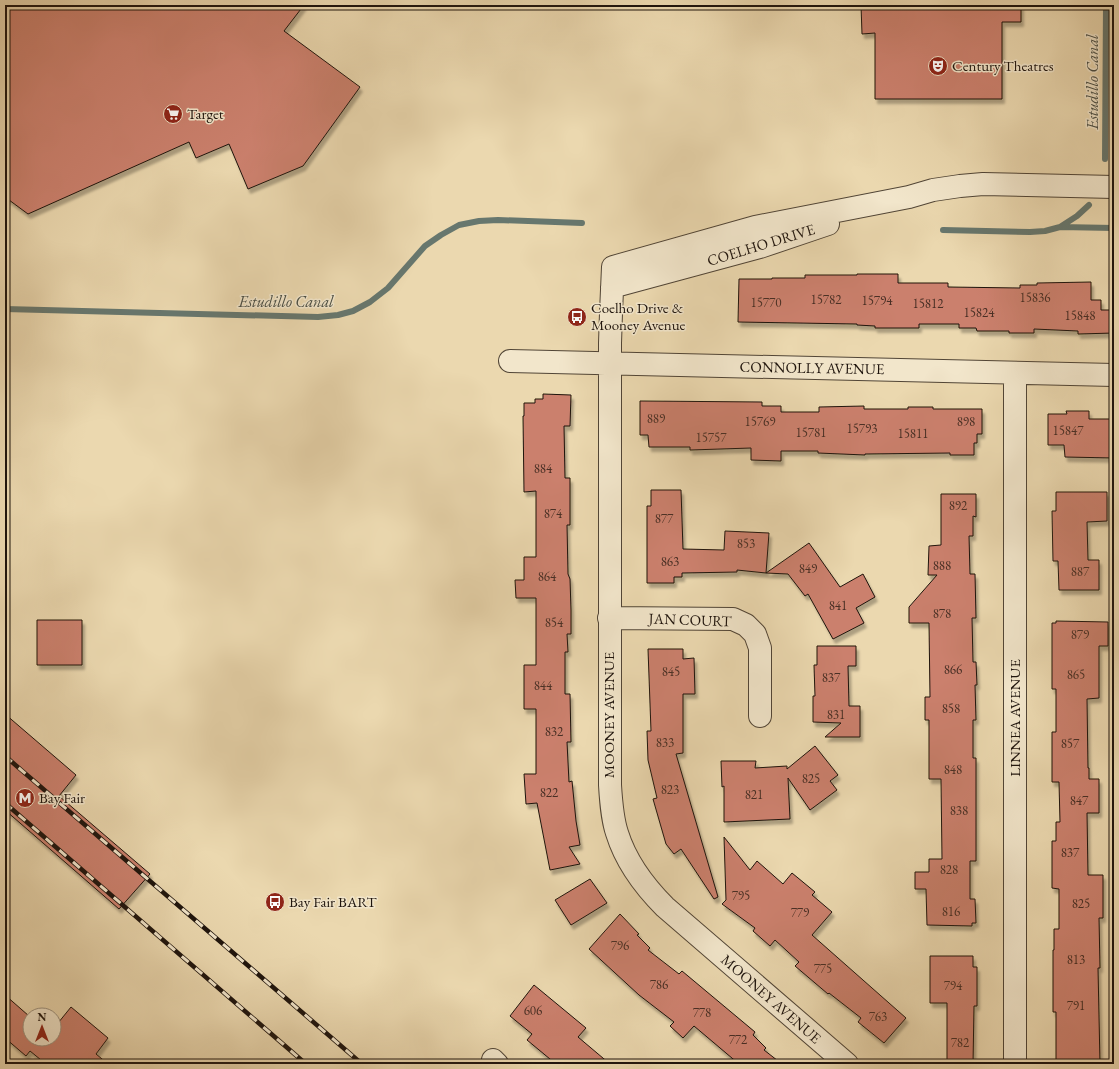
<svg xmlns="http://www.w3.org/2000/svg" width="1119" height="1069" font-family="'EB Garamond',serif">
  <style>
    .lines { fill: none; stroke-linecap: round; stroke-linejoin: round }
    .stream { stroke: #67776e; stroke-width: 6 }
    .building { fill: #cb806d; stroke: #1e140d; filter: url(#shadow) }
    .minor-casing { stroke: #514536; stroke-width: 24 }
    .minor { stroke: #f2e6cb; stroke-width: 22 }
    .rail-casing { stroke: #1e140d; stroke-width: 4.5 }
    .rail { stroke: #f2e6cb; stroke-width: 3; stroke-dasharray: 9; stroke-linecap: butt }
    .labels { text-anchor: middle; stroke-width: 3; stroke-linejoin: round; paint-order: stroke }
    .number-label { font-size: 13px; fill: #492f25 }
    .poi-label { font-size: 15px; fill: #1e140d; stroke: #f2e6cb; text-anchor: start }
    .street-label { font-size: 15px; fill: #1e140d; stroke: #f2e6cb }
    .water-label { font-size: 16px; font-style: italic; fill: #494e45; stroke: #f2e6cb }
  </style>
  <defs>
    <filter id="shadow"><feDropShadow dx="2.5" dy="4.5" stdDeviation="1" flood-color="#0004"/></filter>
  </defs>
  <rect width="100%" height="100%" fill="#ebd8af"/>
  <filter id="stains"><feTurbulence type="fractalNoise" baseFrequency=".005" numOctaves="4"/><feColorMatrix values="0 0 0 0 .2 0 0 0 0 .09 0 0 0 0 .02 0 0 0 .5 -.17"/></filter>
  <radialGradient id="worn" r=".72"><stop offset=".6" stop-color="#630" stop-opacity="0"/><stop offset="1" stop-color="#630" stop-opacity=".3"/></radialGradient>
  <g class="lines">
    <path class="stream" d="M1105,159L1106,5
      M1060,227L1077,216L1089,205
      M943,230L1030,232L1045,231L1060,227L1114,228
      M5,309L318,317L338,315L353,311L370,302L388,288L425,246L441,235L459,225L479,221L498,220L582,223"/>
  </g>
  <path class="building" d="M5,5H304L284,31L360,87L303,166L248,189L229,144L196,158L189,142L28,214L5,197Z
    M861,5H1021V22H1002V99H875V33L862,34Z
    M857,274H898V283H948V287L1020,288V285H1037V283L1091,282V300H1101V310H1114V333L1078,334V331L1034,329V333H1009V331H977L976,328H959V324H919V328H875V326L857,325V324L738,322L739,279H772V278H805V275H857Z
    M543,394L571,395L570,426H564L565,478H570V525H567L568,574L570,579L571,610V634H567L568,652H565V694H570L571,742H567L569,782L572,781L576,821L580,845L569,847L580,864L550,870L537,803L526,804L524,774H536V709H524V665H536V598H516L515,580H524V557H536V491L524,492L523,416H524V403H535V399H543Z
    M640,401L762,402V406H781V412H819V407L864,406V409H908V407H933V409H982V434H977V443H974V455H950V453L865,454V455L818,453V451H781V461L751,460V448L690,450V447H649L648,435H640Z
    M1066,411H1089V419H1114V458L1065,457L1064,445H1048V414H1067Z
    M651,490H681L683,549L724,550L725,531L769,533L766,573L737,570V572L682,573V577H674V583H647V506H651Z
    M1056,492H1107V521L1087,522L1088,560H1099V590H1059L1058,561H1053L1052,511H1056Z
    M941,494H976V517L973,516V536H969L970,574H975L976,618H972L973,662H976L977,685H975L976,720H973V758H976V861H970V899H975L976,923H972V926L927,925L926,889H915V872H929V859H942L941,779H929V720H925V697H930L929,623H909V607L937,575H928L929,546L941,545Z
    M809,543L840,587L863,574L875,597L856,608L864,623L833,639L808,594L805,596L788,574L766,573Z
    M37,620H82V665H37Z
    M1056,621L1108,622V646H1099V698L1087,699L1088,768H1089V779H1099V813H1087L1088,875H1103V918H1099L1100,968H1098L1100,1064H1056V1012H1053V950H1054V929H1059V889L1052,888V841H1056V822H1060L1059,782H1052V732H1056V689H1052V623H1056Z
    M817,646H856V666H848L849,706H860V737H825L841,723L813,722V696H815L814,665H817Z
    M648,649H683V659L694,658L695,694H683V753L676,754L718,897L714,899L681,849L674,854L666,844L653,799L657,798L648,760L647,731H651Z
    M5,714L76,775L59,796L150,874L119,909L5,810Z
    M815,746L838,775L830,781L837,790L810,810L788,778L790,819L724,822V786L722,787L721,761H756L755,768L787,766V769Z
    M724,837L750,870L757,861L783,884L792,873L815,892L812,895L832,912L812,935L906,1018L884,1043L858,1022L861,1018L829,993L828,994L795,966L799,962L775,940L770,946L753,931L755,928L722,904L726,900Z
    M590,879L607,903L571,925L555,900Z
    M620,914L639,934L637,935L650,948L648,950L679,974L682,971L755,1032L753,1035L766,1048L764,1050L782,1064H739L694,1026L683,1038L670,1026L674,1022L639,995L589,949Z
    M930,956H973V967H977V1006H974L973,1064H947V1003H930Z
    M534,985L586,1028L578,1037L610,1064H556L527,1040L532,1034L510,1016Z
    M5,995L29,1016L30,1015V1039H54V1028L71,1007L108,1038L96,1054L108,1064H46L30,1051L26,1056L5,1038Z"/>
  <g class="lines">
    <defs>
      <path id="minor" d="M612,287L760,247L828,224
        M510,361L1114,375
        M1015,373V1064
        M609,618L733,619L746,625L755,634L760,648V716
        M493,1060L497,1064
        M847,1064L665,907C644,886 626,862 617,833C612,818 611,801 610,785V343L611,313L613,267L755,227L909,197L933,190L960,186L983,184L1114,187"/>
    </defs>
    <use href="#minor" class="minor-casing"/>
    <use href="#minor" class="minor"/>
    <defs>
      <path id="rail" d="M5,756L362,1064
        M5,803L306,1064"/>
    </defs>
    <use href="#rail" class="rail-casing"/>
    <use href="#rail" class="rail"/>
  </g>
  <defs>
    <symbol id="theatre-disc" viewBox="-11 -11 22 22"><circle r="9.5" fill="#8f2418" stroke="#f2e6cb"/><path d="M-5-5.5Q0-4 5-5.5V0Q5 5 0 6Q-5 5-5 0ZM-3.3-2.5H-1v1.5H-3.3ZM1-2.5H3.3v1.5H1ZM-2.8 1Q0 5.5 2.8 1Z" fill="#fff"/></symbol>
    <symbol id="supermarket-disc" viewBox="-11 -11 22 22"><circle r="9.5" fill="#8f2418" stroke="#f2e6cb"/><path d="M-6-5.5h2.5l.6 2H6L4.5 2H-2.5L-4.4-4H-6ZM-1.5 3.2a1.3 1.3 0 1 0 .1 0ZM3 3.2a1.3 1.3 0 1 0 .1 0Z" fill="#fff"/></symbol>
    <symbol id="bus-disc" viewBox="-11 -11 22 22"><circle r="9.5" fill="#8f2418" stroke="#f2e6cb"/><path d="M-5-6H5V4H4V6H2V4H-2V6H-4V4H-5ZM-3.5-4V0h7V-4ZM-3.5 1.2v1.5H-2V1.2ZM2 1.2v1.5H3.5V1.2Z" fill="#fff"/></symbol>
    <symbol id="metro-disc" viewBox="-11 -11 22 22"><circle r="9.5" fill="#8f2418" stroke="#f2e6cb"/><path d="M-5.5 5V-5H-3L0 0L3-5H5.5V5H3V-.5L0 4L-3-.5V5Z" fill="#fff"/></symbol>
  </defs>
  <g fill-rule="evenodd">
    <use href="#theatre-disc" x="927" y="55" width="22" height="22"/>
    <use href="#supermarket-disc" x="162" y="103" width="22" height="22"/>
    <use href="#bus-disc" x="566" y="306" width="22" height="22"/>
    <use href="#metro-disc" x="14" y="787" width="22" height="22"/>
    <use href="#bus-disc" x="264" y="891" width="22" height="22"/>
  </g>
  <g class="labels">
    <g class="number-label">
      <text x="1035" y="302">15836</text>
      <text x="826" y="304">15782</text>
      <text x="877" y="305">15794</text>
      <text x="766" y="307">15770</text>
      <text x="928" y="308">15812</text>
      <text x="979" y="317">15824</text>
      <text x="1080" y="320">15848</text>
      <text x="656" y="423">889</text>
      <text x="760" y="426">15769</text>
      <text x="966" y="426">898</text>
      <text x="862" y="433">15793</text>
      <text x="1068" y="435">15847</text>
      <text x="811" y="437">15781</text>
      <text x="913" y="438">15811</text>
      <text x="711" y="442">15757</text>
      <text x="543" y="473">884</text>
      <text x="958" y="510">892</text>
      <text x="553" y="518">874</text>
      <text x="664" y="523">877</text>
      <text x="746" y="548">853</text>
      <text x="670" y="566">863</text>
      <text x="942" y="570">888</text>
      <text x="808" y="573">849</text>
      <text x="1080" y="576">887</text>
      <text x="547" y="581">864</text>
      <text x="838" y="610">841</text>
      <text x="942" y="618">878</text>
      <text x="554" y="627">854</text>
      <text x="1080" y="639">879</text>
      <text x="953" y="674">866</text>
      <text x="671" y="676">845</text>
      <text x="1076" y="679">865</text>
      <text x="831" y="682">837</text>
      <text x="543" y="690">844</text>
      <text x="951" y="713">858</text>
      <text x="836" y="719">831</text>
      <text x="554" y="736">832</text>
      <text x="665" y="747">833</text>
      <text x="1070" y="748">857</text>
      <text x="953" y="774">848</text>
      <text x="811" y="783">825</text>
      <text x="670" y="794">823</text>
      <text x="549" y="797">822</text>
      <text x="754" y="799">821</text>
      <text x="1079" y="805">847</text>
      <text x="959" y="815">838</text>
      <text x="1070" y="857">837</text>
      <text x="949" y="874">828</text>
      <text x="741" y="900">795</text>
      <text x="1081" y="908">825</text>
      <text x="951" y="916">816</text>
      <text x="800" y="917">779</text>
      <text x="620" y="950">796</text>
      <text x="1076" y="964">813</text>
      <text x="823" y="973">775</text>
      <text x="659" y="989">786</text>
      <text x="953" y="990">794</text>
      <text x="1076" y="1010">791</text>
      <text x="533" y="1015">606</text>
      <text x="702" y="1017">778</text>
      <text x="878" y="1021">763</text>
      <text x="738" y="1044">772</text>
      <text x="960" y="1047">782</text>
    </g>
    <g class="poi-label">
      <text x="952" y="71">Century Theatres</text>
      <text x="187" y="119">Target</text>
      <text x="591" y="313">Coelho Drive &amp;<tspan x="591" dy="17">Mooney Avenue</tspan></text>
      <text x="39" y="803">Bay Fair</text>
      <text x="289" y="907">Bay Fair BART</text>
    </g>
    <g class="street-label">
      <text transform="translate(761 245) rotate(-17)" y="5">COELHO DRIVE</text>
      <text transform="translate(812 368) rotate(1)" y="5">CONNOLLY AVENUE</text>
      <text transform="translate(690 620) rotate(2)" y="5">JAN COURT</text>
      <text transform="translate(609 715) rotate(-90)" y="5">MOONEY AVENUE</text>
      <text transform="translate(1015 718) rotate(-90)" y="5">LINNEA AVENUE</text>
      <text transform="translate(771 999) rotate(41)" y="5">MOONEY AVENUE</text>
    </g>
    <g class="water-label">
      <text transform="translate(1092 82) rotate(-90)" y="6">Estudillo Canal</text>
      <text x="286" y="307">Estudillo Canal</text>
    </g>
  </g>
  <rect width="1119" height="1069" fill="none" stroke="#ebd8af" stroke-width="20"/>
  <rect x="6" y="6" width="1107" height="1057" fill="none" stroke="#1e140d" stroke-width="2"/>
  <rect x="10" y="10" width="1099" height="1049" fill="none" stroke="#1e140d"/>
  <g transform="translate(42 1027)"><circle r="19" fill="#f2e6cb" stroke="#9d927f"/>
  <path d="M0-3L7 15L0 10L-7 15Z" fill="#8f2418"/>
  <text y="-6" font-size="11" font-weight="bold" text-anchor="middle" fill="#1e140d">N</text>
  </g>
  <rect width="100%" height="100%" filter="url(#stains)"/>
  <rect width="100%" height="100%" fill="url(#worn)"/>
</svg>
